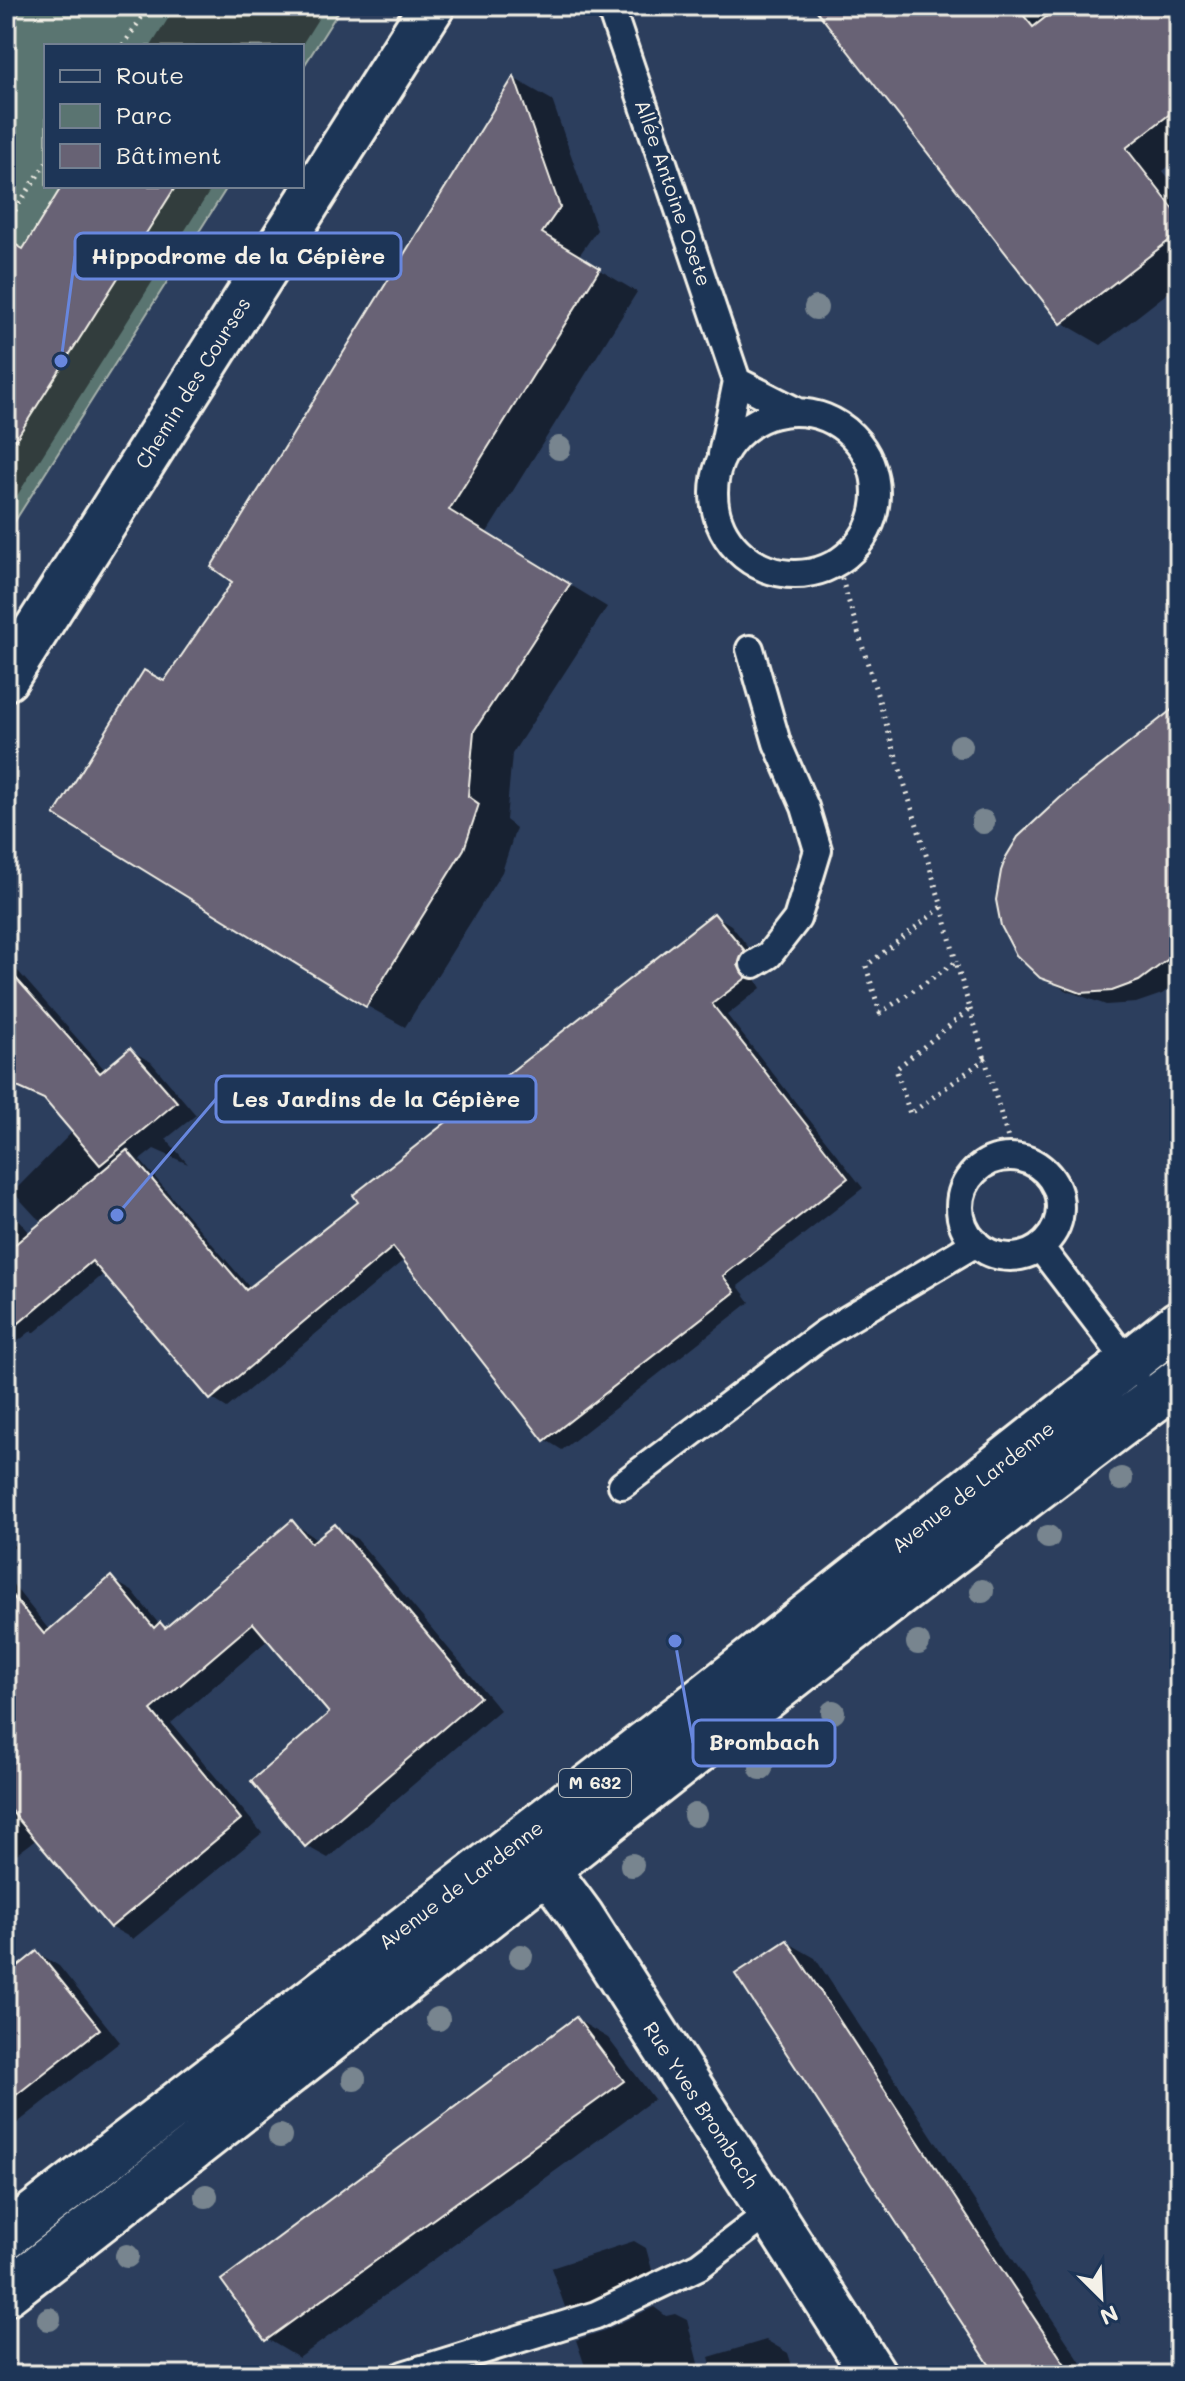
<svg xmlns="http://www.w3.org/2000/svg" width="1185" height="2381" font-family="Mali,sans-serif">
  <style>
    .green { fill: #5a7471; stroke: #a7b2ac; stroke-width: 2 }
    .shadow { fill: #0007 }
    .building { fill: #676274; stroke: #f4f1e8; stroke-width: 2 }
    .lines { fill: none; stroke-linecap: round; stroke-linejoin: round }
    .lane-casing { stroke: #f4f1e8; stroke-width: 32 }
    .street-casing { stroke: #f4f1e8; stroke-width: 50 }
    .primary-casing { stroke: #f4f1e8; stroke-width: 50 }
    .path { stroke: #f4f1e8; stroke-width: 5; stroke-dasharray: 2 6; stroke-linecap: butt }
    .lane { stroke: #1d3557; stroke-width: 26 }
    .street { stroke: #1d3557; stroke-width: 44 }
    .primary { stroke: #1d3557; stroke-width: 44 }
    .tree { fill: #78858f }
    .labels { text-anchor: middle; stroke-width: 6; stroke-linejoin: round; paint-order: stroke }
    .shield { fill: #1d3557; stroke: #b4b9bc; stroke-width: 2 }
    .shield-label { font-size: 18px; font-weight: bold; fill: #f4f1e8 }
    .street-label { font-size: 20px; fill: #f4f1e8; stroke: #1d3557 }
    .leader { fill: none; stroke: #6887de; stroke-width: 3 }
    .callout-dot { fill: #6887de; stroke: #1d3557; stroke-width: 3 }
    .callout { fill: #1d3557; stroke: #6887de; stroke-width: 3 }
    .callout-label { font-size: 22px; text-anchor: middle; font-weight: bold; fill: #f4f1e8 }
  </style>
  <rect width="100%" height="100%" fill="#2c3e5d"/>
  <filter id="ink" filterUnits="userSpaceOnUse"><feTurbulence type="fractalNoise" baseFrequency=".0125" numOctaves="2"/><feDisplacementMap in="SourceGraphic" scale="16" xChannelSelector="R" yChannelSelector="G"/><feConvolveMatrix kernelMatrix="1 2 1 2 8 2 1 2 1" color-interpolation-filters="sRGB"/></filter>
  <g filter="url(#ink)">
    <path class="green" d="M6,6H342L302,69V46H46V186H228L6,535Z"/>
    <path class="shadow" d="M176,6H326L301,46H151Z
      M816,6H1036L1046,20L1063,6H1179V158L1163,171L1179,191V284L1101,345L1063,323Z
      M515,79L552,100L597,230L578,257L637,292L486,534L607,607L512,754L506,820L516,828L502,872L405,1027L367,1006L165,684L235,581Z
      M65,186H213L6,513V279Z
      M1179,707V981L1162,994L1136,1003L1106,1005L1065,990L1041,976Z
      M714,915L731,925L760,962L754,976L761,988L727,1015L863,1188L738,1286L750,1302L562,1450L546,1440L405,1259L227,1408L211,1398L105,1273L34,1333L31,1331L6,1351V1211L15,1216L31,1234L45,1222L36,1217L13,1192L85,1119L6,1083V964L17,970L106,1071L130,1050L151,1062L196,1115L166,1139L188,1164L154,1149L140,1160L251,1289Z
      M292,1522L318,1540L335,1526L357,1539L500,1710L328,1858L306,1846L332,1714L269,1639L171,1723L262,1833L133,1939L111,1927L37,1839L6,1862V1576L50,1631L111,1579L132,1591L159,1624L168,1628Z
      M6,1536L15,1547L6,1554Z
      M787,1942L815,1958L1089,2375H999Z
      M38,1953L59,1966L120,2042L6,2132V1979Z
      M576,2019L608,2038L654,2099L299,2358L267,2339Z
      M634,2241L646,2248L655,2281L576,2314L565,2307L551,2268Z
      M654,2307L666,2316L675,2314L687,2320L701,2375H588L576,2340L603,2331Z
      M766,2340L788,2353L795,2375H714L709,2357Z"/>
    <path class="building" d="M813,6H1016L1033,27L1060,6H1179V107L1126,148L1179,216V233L1061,324Z
      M514,76L560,207L542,233L600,268L449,510L570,584L474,731L468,796L479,804L464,849L366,1007L54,815L144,670L164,681L232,582L211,567Z
      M62,186H176L6,455V239L23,249Z
      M1179,704V951L1139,981L1112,991L1081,993L1040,978L1016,955L1001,926L996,900L1001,871L1006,857L1018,837L1061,797Z
      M714,913L745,951L738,965L746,978L712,1004L848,1178L723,1276L735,1292L544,1441L393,1247L210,1400L92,1261L6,1334V1252L127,1150L246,1290L358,1202L353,1195Z
      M6,967L100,1073L130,1048L177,1102L100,1165L44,1099L6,1082Z
      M292,1520L311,1543L335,1524L480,1697L305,1847L251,1781L329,1713L253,1623L151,1710L241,1819L110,1928L6,1805V1588L44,1634L111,1576L154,1628L160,1622L165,1628Z
      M787,1940L993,2256L1072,2375H996L922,2262L735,1974Z
      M37,1951L100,2029L6,2103V1976Z
      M576,2017L624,2081L265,2341L221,2280Z"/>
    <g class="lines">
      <defs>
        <path id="lane" d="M610,6L737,381
          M714 493a81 81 0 1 1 162 0a81 81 0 1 1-162 0Z
          M722,454L737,381L796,411
          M750,649L777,743L805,807L818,850L797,919L769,955L754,964
          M960 1207a50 50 0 1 1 100 0a50 50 0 1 1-100 0Z
          M1040,1247L1136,1373
          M622,1485L823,1334L976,1243
          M403,2375L596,2315L699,2266L770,2212"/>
        <path id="street" d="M6,678L432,6
          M525,1840L581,1916L874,2375"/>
        <path id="primary" d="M6,2236L686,1712L1179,1323
          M6,2293C398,1991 782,1677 1179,1381"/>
      </defs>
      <use href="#lane" class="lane-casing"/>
      <use href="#street" class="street-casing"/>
      <use href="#primary" class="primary-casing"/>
      <path class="path" d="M123,46L149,6
        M6,224L46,163
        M837,563L942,907L866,966L880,1013L956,962L970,1009L896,1069L910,1114L985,1059L1013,1156
        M942,907L956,962
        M970,1009L985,1059"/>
      <use href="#lane" class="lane"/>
      <use href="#street" class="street"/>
      <use href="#primary" class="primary"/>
    </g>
    <g class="tree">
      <circle cx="816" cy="308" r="12"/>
      <circle cx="559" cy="448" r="12"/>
      <circle cx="961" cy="746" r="12"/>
      <circle cx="983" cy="822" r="12"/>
      <circle cx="1121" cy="1479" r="12"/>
      <circle cx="1048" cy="1537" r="12"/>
      <circle cx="982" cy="1591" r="12"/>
      <circle cx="918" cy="1643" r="12"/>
      <circle cx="833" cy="1712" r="12"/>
      <circle cx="761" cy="1768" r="12"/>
      <circle cx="695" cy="1815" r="12"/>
      <circle cx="632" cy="1865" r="12"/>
      <circle cx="521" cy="1956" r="12"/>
      <circle cx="438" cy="2019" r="12"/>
      <circle cx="354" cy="2079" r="12"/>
      <circle cx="280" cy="2136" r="12"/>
      <circle cx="206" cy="2196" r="12"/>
      <circle cx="127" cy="2256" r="12"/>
      <circle cx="49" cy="2319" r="12"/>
    </g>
  </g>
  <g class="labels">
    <rect class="shield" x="559" y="1769" width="72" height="28" rx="6"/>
    <g class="shield-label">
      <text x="595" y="1789">M 632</text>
    </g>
    <g class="street-label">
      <text transform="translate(673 193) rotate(71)" y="7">Allée Antoine Osete</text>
      <text transform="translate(193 383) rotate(-58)" y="7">Chemin des Courses</text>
      <text transform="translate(973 1487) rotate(-38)" y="7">Avenue de Lardenne</text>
      <text transform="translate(461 1885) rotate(-37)" y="7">Avenue de Lardenne</text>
      <text transform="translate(701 2105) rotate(57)" y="7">Rue Yves Brombach</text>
    </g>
  </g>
  <path class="leader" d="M61 361L75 256M117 1215L216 1099M675 1641L693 1743"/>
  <g class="callout-dot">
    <circle cx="61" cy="361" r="8"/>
    <circle cx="117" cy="1215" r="8"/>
    <circle cx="675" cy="1641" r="8"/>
  </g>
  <g class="callout">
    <rect x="75" y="233" width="326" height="46" rx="8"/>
    <rect x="216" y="1076" width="320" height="46" rx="8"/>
    <rect x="693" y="1720" width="142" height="46" rx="8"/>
  </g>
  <g class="callout-label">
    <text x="238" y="264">Hippodrome de la Cépière</text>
    <text x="376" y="1107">Les Jardins de la Cépière</text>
    <text x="764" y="1750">Brombach</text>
  </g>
  <rect width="1185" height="2381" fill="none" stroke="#1d3557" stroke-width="32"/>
  <rect x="16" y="16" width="1153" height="2349" fill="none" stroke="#f4f1e8" stroke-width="3" filter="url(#ink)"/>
  <rect x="44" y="44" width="260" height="144" fill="#1d3557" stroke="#738091" stroke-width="2"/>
  <rect x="60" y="70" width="40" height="12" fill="#1d3557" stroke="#738091" stroke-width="2"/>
  <text x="116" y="84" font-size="24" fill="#f4f1e8">Route</text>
  <rect x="60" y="104" width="40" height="24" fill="#5a7471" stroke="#738091" stroke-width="2"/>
  <text x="116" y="124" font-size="24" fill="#f4f1e8">Parc</text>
  <rect x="60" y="144" width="40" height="24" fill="#676274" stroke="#738091" stroke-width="2"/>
  <text x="116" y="164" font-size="24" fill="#f4f1e8">Bâtiment</text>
  <g transform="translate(1101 2297) rotate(156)" stroke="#1d3557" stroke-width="6" paint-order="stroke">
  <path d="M0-6L14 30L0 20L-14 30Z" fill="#f4f1e8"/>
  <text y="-12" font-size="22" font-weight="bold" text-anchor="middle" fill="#f4f1e8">N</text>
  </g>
</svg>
